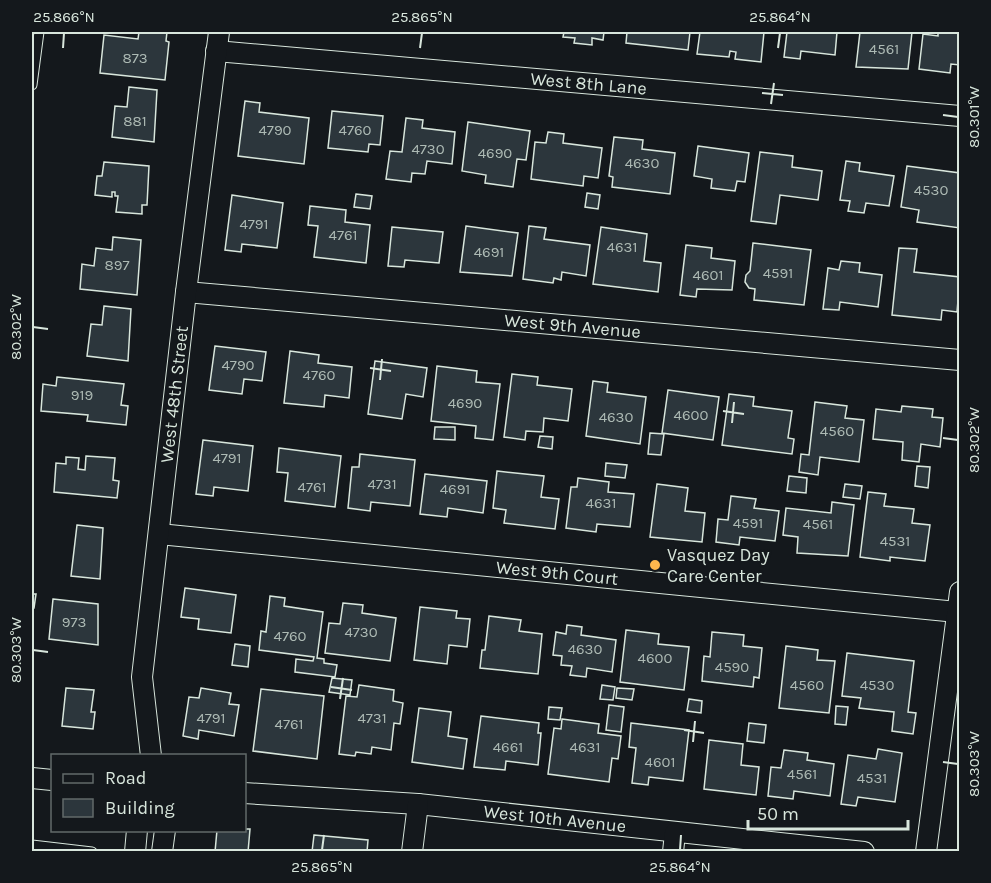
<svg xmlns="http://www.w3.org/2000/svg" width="991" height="883" font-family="Karla,sans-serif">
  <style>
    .building { fill: #2c363c; stroke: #d8e6dc; stroke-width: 1.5 }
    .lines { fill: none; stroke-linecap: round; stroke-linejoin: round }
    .service-casing { stroke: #d8e6dc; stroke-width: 11 }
    .minor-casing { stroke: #d8e6dc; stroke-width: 22 }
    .service { stroke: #14181c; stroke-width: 9 }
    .minor { stroke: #14181c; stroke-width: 20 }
    .ticks { fill: none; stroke: #d8e6dc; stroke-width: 2 }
    .poi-dot { fill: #ffb74d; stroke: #14181c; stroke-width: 2 }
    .labels { text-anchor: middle; stroke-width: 4.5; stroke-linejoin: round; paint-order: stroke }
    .number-label { font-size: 15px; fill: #adbab4 }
    .street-label { font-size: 18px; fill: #d8e6dc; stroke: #14181c }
    .poi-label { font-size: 18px; fill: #d8e6dc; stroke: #14181c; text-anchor: start }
    .neatline { fill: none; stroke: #d8e6dc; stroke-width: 2 }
    .ticks-label { font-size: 15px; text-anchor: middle; fill: #d8e6dc }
  </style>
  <rect width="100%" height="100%" fill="#14181c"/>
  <path class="building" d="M139,32H167L166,41L169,42L165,80L100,73L104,35L138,39Z
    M564,32H604L603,40L592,38V45L574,43L575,38L563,37Z
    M627,32H690L688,50L626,43Z
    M700,32H764L761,62L735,59L736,52L730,51L729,57L697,54Z
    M787,32H837L835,55L801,51L800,59L784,57Z
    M860,32H912L908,69L856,67Z
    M938,32H960V65L951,64L950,73L919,69L923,34L938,36Z
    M129,87L157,90L154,142L112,137L115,106L127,107Z
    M245,101L260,103L259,112L309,118L304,164L238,156Z
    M332,111L383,116L380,145L369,144L368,152L328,148Z
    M406,118L423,120L422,128L455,132L452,164L427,161L425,174L412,173L411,182L386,179L390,151L402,152Z
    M468,122L530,131L526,160L517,159L513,187L485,183L486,175L462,171Z
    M548,132L564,134L563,143L602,148L598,178L584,176L583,186L531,179L535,142L546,143Z
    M614,137L643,140L642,149L675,153L670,194L612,187L613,177L609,176Z
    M698,146L749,153L745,182L737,181L735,191L711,188L712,179L694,176Z
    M760,152L793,156L792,167L822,171L818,200L780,195L776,224L751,221Z
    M846,161L860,163L859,171L894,176L889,206L866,203L864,213L848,211L850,201L840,200Z
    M104,162L149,166L147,205H142V214L116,212L118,196H115V192H112V197L95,195L97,176H102Z
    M907,166L960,173V228L917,222L919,210L901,207Z
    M587,193L600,195L598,209L585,207Z
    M356,194L372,196L370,209L354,207Z
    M232,195L283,203L277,248L242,244L241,252L225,250Z
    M310,206L346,210L345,222L370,225L366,263L314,257L318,226L308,225Z
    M466,226L518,233L512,276L460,272Z
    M529,226L546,228L544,239L590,245L586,276L562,272L561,280L554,278L553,283L523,279Z
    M392,227L443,232L439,263L405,260L404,267L388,266Z
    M601,227L647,234L644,261L661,263L658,292L593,284Z
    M113,237L141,240L137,295L80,289L82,264L94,266L96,248L112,250Z
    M753,243L811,250L804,305L754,300L755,289L749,288L745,282L746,275L750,271Z
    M686,245L712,248L711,258L735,261L732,290L697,289L696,297L680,295Z
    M899,248L917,249L914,272L960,277L957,312L942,310L941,320L892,315Z
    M841,261L860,263L859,272L882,275L878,307L840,302L839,310L823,309L828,268L839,270Z
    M104,306L131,309L128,361L87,356L91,324L102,325Z
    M215,346L266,352L262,381L244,379L242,394L209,390Z
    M290,351L319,355L318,363L352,367L349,398L325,395L324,407L284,403Z
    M375,361L427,368L423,397L406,394L402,419L368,414Z
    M437,366L477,371L476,382L500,384L493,440L475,438L476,426L431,421Z
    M512,374L538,377L537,385L572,389L568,421L544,418L543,432L526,431L525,440L504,437Z
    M57,377L124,384L121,405L128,406L126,425L87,421L88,415L41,411L43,384L56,386Z
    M593,381L608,383L607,392L646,397L640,444L586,436Z
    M668,390L719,397L713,440L662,433Z
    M729,394L754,397L753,406L792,411L788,438L794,439L792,454L722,445Z
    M815,402L847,406L845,418L864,420L859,462L820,457L818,475L799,472L801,454L809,455Z
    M902,406L933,409L932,417L943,418L940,447L921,444L919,462L902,460L903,442L873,439L876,409L901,412Z
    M435,427H455V440L434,439Z
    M650,433L664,434L661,455L648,454Z
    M540,436L553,437L552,449L538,447Z
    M203,440L253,446L248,491L214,487L213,496L196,494Z
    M279,448L341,456L335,507L285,501L288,473L277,472Z
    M360,454L415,460L410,506L371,502L370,511L348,508L352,467H359Z
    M86,456L115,458L113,480L119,481L117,498L54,492L56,463L66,464V457L79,458L78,469L85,470Z
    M606,463L627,465L625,478L605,476Z
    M917,466L930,467L928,488L915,486Z
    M497,471L544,476L541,497L559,499L555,529L504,523L506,510L493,508Z
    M425,474L487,481L483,513L448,508L447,517L420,514Z
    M789,476L807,478L806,493L787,491Z
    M578,478L609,482L608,492L634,494L630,527L597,524L596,532L566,528L571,487H577Z
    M657,484L688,488L685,511L705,513L702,542L650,537Z
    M845,484L862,486L860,499L843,497Z
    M868,492L886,494L884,506L914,509L912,523L930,525L925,561L890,557V561L860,557Z
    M731,496L756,499L754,508L779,511L775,541L740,537L739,545L716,542L718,519L728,520Z
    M832,502L854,505L848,556L797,553L798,537L783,535L786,508L831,513Z
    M77,525L103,528L100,579L71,576Z
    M185,588L236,595L231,633L198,629L199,619L181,617Z
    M32,594H36L34,608H32Z
    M270,596L285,598L284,606L323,612L317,658L324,659V663L337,665L335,677L295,672L296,659L313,661L314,657L259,650L261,631L266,632Z
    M53,599L98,604V645L49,639Z
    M343,603L363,605L362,613L396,618L390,661L325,653L329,623L340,624Z
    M420,607L457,611L456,618L470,619L467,647L449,645L447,664L414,660Z
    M489,616L521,620L519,631L542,634L538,674L480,668L482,650H485Z
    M567,625L582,627L581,635L616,640L612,672L587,668L586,677L570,675L572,666L561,665L562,656L553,655L556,632L566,634Z
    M626,630L659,634L658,644L689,647L684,690L620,682Z
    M712,632L744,635L743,646L762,648L759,678L754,677L753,687L702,681L704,656L710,657Z
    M235,644L250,646L248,667L232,665Z
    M786,646L818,650L817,660L835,661L829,713L779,708Z
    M847,653L914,661L908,712L916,713L913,734L892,731L894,712L859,708L861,698L842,696Z
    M332,678L352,680L350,695L329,692Z
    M359,685L394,690L393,701L403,703L400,724L394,723L391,750L372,747L371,754L356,752L355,756L339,754L346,696L357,697Z
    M602,685L615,687L613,700L600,699Z
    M66,688L94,690L91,712H95L93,729L62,726Z
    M201,688L231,693L229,704L239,705L234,736L199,730L198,739L183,736L189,697L199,698Z
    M617,688L634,689L632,700L616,698Z
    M261,689L324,696L317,759L253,751Z
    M689,699L702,701L701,713L687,711Z
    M609,705L624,707L621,732L606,730Z
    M836,706L848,707L846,725L835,724Z
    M549,707L562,708L560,720L548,719Z
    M419,708L451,712L448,736L467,739L463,769L412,762Z
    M481,716L539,723L538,733H541L538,765L506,761L505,770L474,767Z
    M562,719L599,724L598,733L621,736L618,759L612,758L609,782L548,774L554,728L561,729Z
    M631,723L689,730L683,781L649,777L648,785L632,783L636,748L629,747Z
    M749,723L766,725L764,743L747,741Z
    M709,740L743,744L741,765L759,767L756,795L704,789Z
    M878,749L902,753L895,802L858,797L856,806L841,804L848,755L876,759Z
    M784,750L808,753L807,760L834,764L830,796L794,791L793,799L768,796L771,767L781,768Z
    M244,829H250L248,852H215L217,830Z
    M314,835L368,840L367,852H312Z"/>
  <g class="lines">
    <defs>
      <path id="service" d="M32,85L39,32
        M32,845L92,852"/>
      <g id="minor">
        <path id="s1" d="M216,51L960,116"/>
        <path id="s2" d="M186,292L960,360"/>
        <path id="s3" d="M159,534L957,612"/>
        <path id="s4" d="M151,756L142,677L186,292L219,32"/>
        <path d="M32,778L52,780"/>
        <path id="s5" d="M244,793L418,804L864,852"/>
        <path d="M135,852L137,830"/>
        <path d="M162,852L165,830"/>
        <path d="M412,852L418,804"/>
        <path d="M673,852L675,833"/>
        <path d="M926,852L960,592"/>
      </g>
    </defs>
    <use href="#service" class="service-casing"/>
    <use href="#minor" class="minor-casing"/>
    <use href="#service" class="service"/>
    <use href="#minor" class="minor"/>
  </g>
  <path class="ticks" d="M63,48L64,33M420,48L422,33M778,48L780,33M762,93L783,95M771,104L774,83M943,115L958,117M33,327L48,329M370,368L391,371M380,380L382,359M723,411L744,414M732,423L734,402M943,438L958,440M33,650L48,652M331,687L352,690M340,699L343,678M684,730L704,733M693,742L695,721M943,762L958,764M322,850L324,835M680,850L681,835"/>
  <circle class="poi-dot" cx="655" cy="565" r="6"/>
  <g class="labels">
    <g class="number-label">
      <text x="884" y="54">4561</text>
      <text x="135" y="63">873</text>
      <text x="135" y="126">881</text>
      <text x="275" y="135">4790</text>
      <text x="355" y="135">4760</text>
      <text x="428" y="154">4730</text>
      <text x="495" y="158">4690</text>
      <text x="642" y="168">4630</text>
      <text x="931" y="195">4530</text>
      <text x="254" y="229">4791</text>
      <text x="343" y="240">4761</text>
      <text x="622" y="252">4631</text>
      <text x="489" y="257">4691</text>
      <text x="117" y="270">897</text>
      <text x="778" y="278">4591</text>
      <text x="708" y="280">4601</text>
      <text x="238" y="370">4790</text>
      <text x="319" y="380">4760</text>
      <text x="82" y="400">919</text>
      <text x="465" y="408">4690</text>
      <text x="691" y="420">4600</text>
      <text x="616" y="422">4630</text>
      <text x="837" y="436">4560</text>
      <text x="227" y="463">4791</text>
      <text x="382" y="489">4731</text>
      <text x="312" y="492">4761</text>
      <text x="455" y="494">4691</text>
      <text x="601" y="508">4631</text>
      <text x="748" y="528">4591</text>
      <text x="818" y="529">4561</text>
      <text x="895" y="546">4531</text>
      <text x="74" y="627">973</text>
      <text x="361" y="637">4730</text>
      <text x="290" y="641">4760</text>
      <text x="585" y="654">4630</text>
      <text x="655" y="663">4600</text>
      <text x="732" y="672">4590</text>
      <text x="807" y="690">4560</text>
      <text x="877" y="690">4530</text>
      <text x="211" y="723">4791</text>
      <text x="372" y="723">4731</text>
      <text x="289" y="729">4761</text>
      <text x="508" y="752">4661</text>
      <text x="585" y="752">4631</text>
      <text x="660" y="767">4601</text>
      <text x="802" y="779">4561</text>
      <text x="872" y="783">4531</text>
    </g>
    <g class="street-label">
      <text dy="6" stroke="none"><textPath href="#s1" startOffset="374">West 8th Lane</textPath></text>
      <text dy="6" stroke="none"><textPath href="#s2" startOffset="388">West 9th Avenue</textPath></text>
      <text dy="6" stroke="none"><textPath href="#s4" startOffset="364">West 48th Street</textPath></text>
      <text dy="6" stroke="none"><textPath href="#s3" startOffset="400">West 9th Court</textPath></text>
      <text dy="6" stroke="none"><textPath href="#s5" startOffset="312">West 10th Avenue</textPath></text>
    </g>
    <g class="poi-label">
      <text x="667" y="561">Vasquez Day<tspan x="667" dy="21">Care Center</tspan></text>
    </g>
  </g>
  <rect width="991" height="883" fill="none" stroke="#14181c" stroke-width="66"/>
  <rect x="51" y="754" width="195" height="78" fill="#14181c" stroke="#626a69" stroke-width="1.5"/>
  <rect x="63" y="774" width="30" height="9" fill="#14181c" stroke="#626a69" stroke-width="1.5"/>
  <text x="105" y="784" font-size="18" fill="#d8e6dc">Road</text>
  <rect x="63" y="799" width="30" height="18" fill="#2c363c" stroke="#626a69" stroke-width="1.5"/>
  <text x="105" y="814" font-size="18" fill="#d8e6dc">Building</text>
  <path d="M748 820v9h160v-9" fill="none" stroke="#d8e6dc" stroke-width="3"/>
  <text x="757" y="820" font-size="18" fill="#d8e6dc" stroke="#14181c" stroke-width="4.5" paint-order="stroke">50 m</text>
  <rect x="33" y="33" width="925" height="817" class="neatline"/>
  <g class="ticks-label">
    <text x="64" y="22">25.866°N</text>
    <text x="422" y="22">25.865°N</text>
    <text x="780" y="22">25.864°N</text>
    <text transform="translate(974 117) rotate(-90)" y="5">80.301°W</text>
    <text transform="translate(16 327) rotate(-90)" y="5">80.302°W</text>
    <text transform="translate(974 440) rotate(-90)" y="5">80.302°W</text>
    <text transform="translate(16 650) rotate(-90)" y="5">80.303°W</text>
    <text transform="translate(974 764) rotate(-90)" y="5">80.303°W</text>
    <text x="322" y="872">25.865°N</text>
    <text x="680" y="872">25.864°N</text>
  </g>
</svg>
